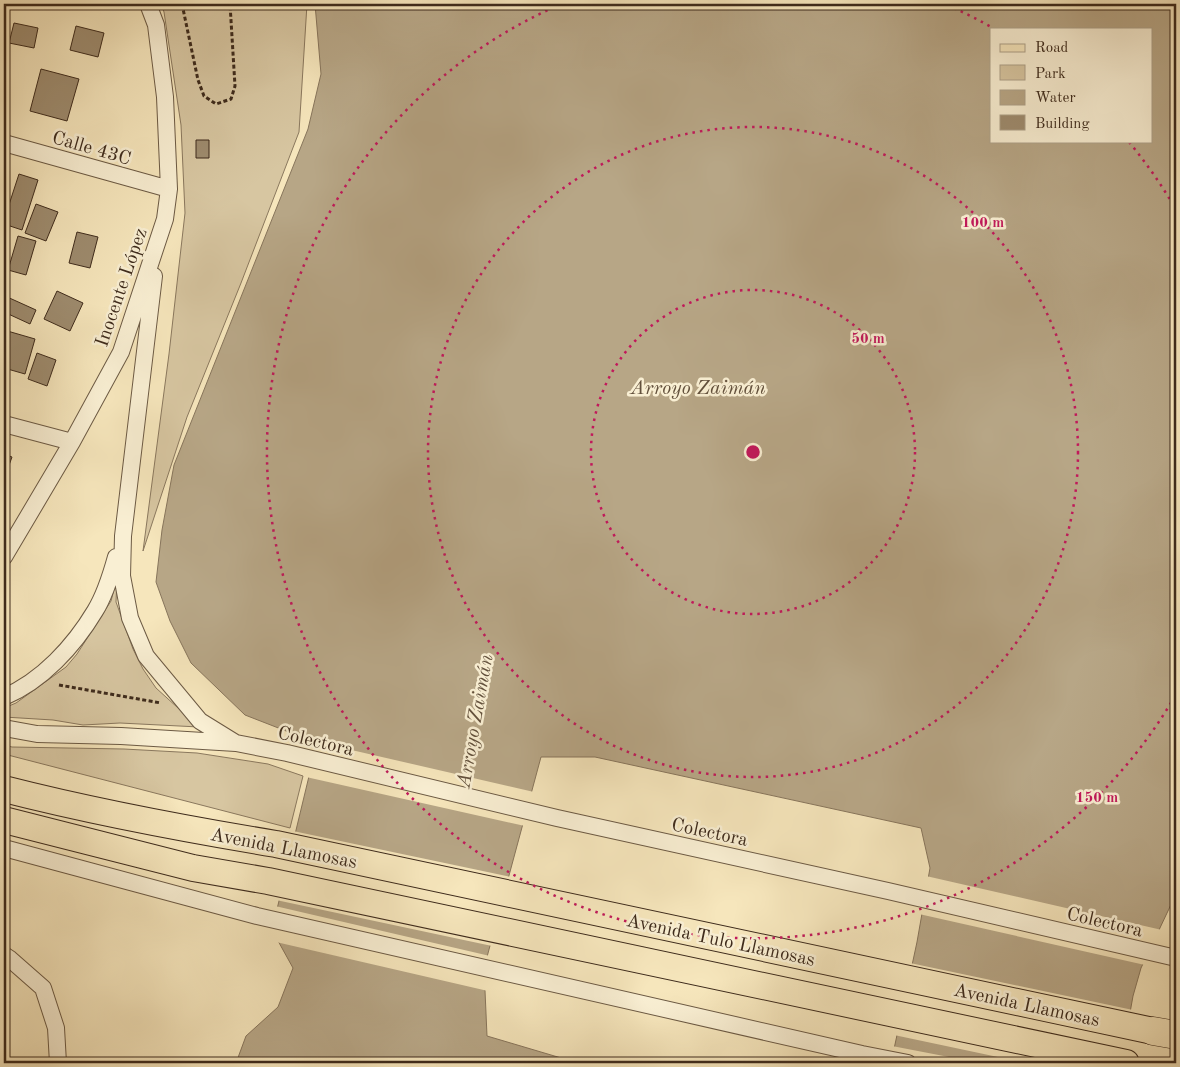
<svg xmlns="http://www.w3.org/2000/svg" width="1180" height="1067" font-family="'Old Standard TT',serif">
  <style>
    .green { fill: #d7c6a1; stroke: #8a785e }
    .water { fill: #b7a686; stroke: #87755c; fill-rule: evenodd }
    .pier { fill: #f6e6bc }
    .building { fill: #9e8c6f; stroke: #3e2b1c }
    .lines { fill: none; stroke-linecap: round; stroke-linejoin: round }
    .minor-casing { stroke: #6c5a44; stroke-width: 18 }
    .primary-casing { stroke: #3e2b1c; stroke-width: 28 }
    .trunk-casing { stroke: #3e2b1c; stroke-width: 29 }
    .path { stroke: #3e2b1c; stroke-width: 3; stroke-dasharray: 4 2.5; stroke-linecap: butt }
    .minor { stroke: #f9efd3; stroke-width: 16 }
    .primary { stroke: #f6e6bc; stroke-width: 26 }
    .trunk { stroke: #f6e6bc; stroke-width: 28 }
    .ring { fill: none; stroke: #c2185b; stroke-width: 2.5; stroke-dasharray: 2.5 5 }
    .labels { text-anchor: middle; stroke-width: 5; stroke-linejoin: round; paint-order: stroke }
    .street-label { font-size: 19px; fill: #3e2b1c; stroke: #f9efd3 }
    .water-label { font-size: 20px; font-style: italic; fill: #62503c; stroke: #f9efd3 }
    .centre { fill: #c2185b; stroke: #f9efd3; stroke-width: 2.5 }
    .ring-label { font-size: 15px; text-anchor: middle; font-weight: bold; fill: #c2185b; stroke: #f9efd3; stroke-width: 5; stroke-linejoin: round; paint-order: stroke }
  </style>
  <rect width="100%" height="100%" fill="#f6e6bc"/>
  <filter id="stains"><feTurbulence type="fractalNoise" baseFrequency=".004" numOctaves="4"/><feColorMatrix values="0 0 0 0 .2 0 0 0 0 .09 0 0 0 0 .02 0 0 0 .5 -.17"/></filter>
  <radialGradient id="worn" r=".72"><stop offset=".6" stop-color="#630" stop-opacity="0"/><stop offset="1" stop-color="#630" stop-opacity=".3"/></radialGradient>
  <path class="green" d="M161,4H307L299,132L241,283L187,417L143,551L169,354L185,213L181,125L164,12Z
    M117,578L116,602L133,649L143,669L156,688L199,727L120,723L83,725L53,720L4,717V708L16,703L66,667L77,654L111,601Z
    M4,745L12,747L124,749L197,753L268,764L303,776L290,828L4,754Z"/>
  <path class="water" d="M315,4H1176V894L1141,968L1133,996L1121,1063H891L917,942L930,868L921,828L595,757H541L484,968L487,1036L578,1063H236L246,1036L278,1007L293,968L272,930L317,743L245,715L191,663L170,621L156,582L162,530L174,465L308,129L321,74ZM991,29H1151V141H991Z"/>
  <path class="pier" d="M295,737L534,792L525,826L306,777L314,744Z
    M293,831L511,877L492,946L276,900Z
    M926,876L1162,930L1145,965L919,914Z
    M275,906L490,956L487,968L488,991L276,942L269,930Z
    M910,963L1133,1010L1124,1063H1026L894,1035Z
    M892,1046L980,1063H889Z"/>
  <path class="building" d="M14,23L38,28L34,48L9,43Z
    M76,26L104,33L98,57L70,50Z
    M41,69L79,79L67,121L30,111Z
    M196,140H209V158H196Z
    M19,174L38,180L22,230L4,224V220Z
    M36,204L58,212L46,241L25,233Z
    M77,232L98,237L90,268L69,263Z
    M18,236L36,241L26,275L8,270Z
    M57,291L83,303L70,331L44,319Z
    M5,296L36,310L30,324L4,312V299Z
    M4,330L35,339L25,374L4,368Z
    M37,353L56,360L47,386L28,379Z
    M4,454L12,457L4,479Z"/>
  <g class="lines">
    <defs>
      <path id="minor" d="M4,143L169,189
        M154,276L123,536L122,576L130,618L146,656L200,721L234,742
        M4,424L72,442
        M4,557L72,442L121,352L165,219L169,189L165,97L156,25L148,4
        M4,697C42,681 74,646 95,611C105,595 111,575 116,557
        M4,728L37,734L121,736L236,743L287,753L557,818L888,891L1176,958
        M4,848L257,916L862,1054L908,1063
        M4,955L10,959L43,988L56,1028L58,1063"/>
      <path id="primary" d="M4,789C94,812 185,829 276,844L1153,1031
        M4,820L193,868L268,881L1126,1063"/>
      <path id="trunk" d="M1153,1031L1176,1035"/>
    </defs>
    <use href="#minor" class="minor-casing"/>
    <use href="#primary" class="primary-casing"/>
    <use href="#trunk" class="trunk-casing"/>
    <path class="path" d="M182,4L198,80L204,96L216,104L231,99L235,86L230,4
      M59,685L161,703"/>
    <use href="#minor" class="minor"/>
    <use href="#primary" class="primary"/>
    <use href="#trunk" class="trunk"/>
  </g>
  <g class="ring">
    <circle cx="753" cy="452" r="162"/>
    <circle cx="753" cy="452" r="325"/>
    <path d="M1175 696A487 487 0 1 1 559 5M947 5A487 487 0 0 1 993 28M1129 142A487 487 0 0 1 1175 208"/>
  </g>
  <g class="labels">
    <g class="street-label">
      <text transform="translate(92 147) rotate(16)" y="7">Calle 43C</text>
      <text transform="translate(120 287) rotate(-71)" y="7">Inocente López</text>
      <text transform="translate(316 740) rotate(13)" y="7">Colectora</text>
      <text transform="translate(710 831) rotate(12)" y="7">Colectora</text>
      <text transform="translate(284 847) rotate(11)" y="7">Avenida Llamosas</text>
      <text transform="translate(1105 921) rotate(13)" y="7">Colectora</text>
      <text transform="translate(721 939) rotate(12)" y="7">Avenida Tulo Llamosas</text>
      <text transform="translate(1027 1004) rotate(12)" y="7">Avenida Llamosas</text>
    </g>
    <g class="water-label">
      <text x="698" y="394">Arroyo Zaimán</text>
      <text transform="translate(474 721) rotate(-80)" y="7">Arroyo Zaimán</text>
    </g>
  </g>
  <circle cx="753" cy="452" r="8" class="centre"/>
  <g class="ring-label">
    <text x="983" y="227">100 m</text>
    <text x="868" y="343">50 m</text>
    <text x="1097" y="802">150 m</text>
  </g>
  <rect width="1180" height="1067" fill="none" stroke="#f6e6bc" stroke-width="20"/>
  <rect x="5" y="5" width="1170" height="1057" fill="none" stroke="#3e2b1c" stroke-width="2.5"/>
  <rect x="10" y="10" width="1160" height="1047" fill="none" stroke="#3e2b1c"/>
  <rect x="990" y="28" width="162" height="115" fill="#f9efd3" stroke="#aea18a"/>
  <rect x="1000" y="44" width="25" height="8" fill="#f6e6bc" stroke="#aea18a"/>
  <text x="1035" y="52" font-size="15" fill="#3e2b1c">Road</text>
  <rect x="1000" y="65" width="25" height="15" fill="#d7c6a1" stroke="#aea18a"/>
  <text x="1035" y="78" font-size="15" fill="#3e2b1c">Park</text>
  <rect x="1000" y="90" width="25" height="15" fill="#b7a686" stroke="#aea18a"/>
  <text x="1035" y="102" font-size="15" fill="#3e2b1c">Water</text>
  <rect x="1000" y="115" width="25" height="15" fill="#9e8c6f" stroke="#aea18a"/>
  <text x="1035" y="128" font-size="15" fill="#3e2b1c">Building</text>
  <rect width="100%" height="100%" filter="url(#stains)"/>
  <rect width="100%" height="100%" fill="url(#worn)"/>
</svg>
